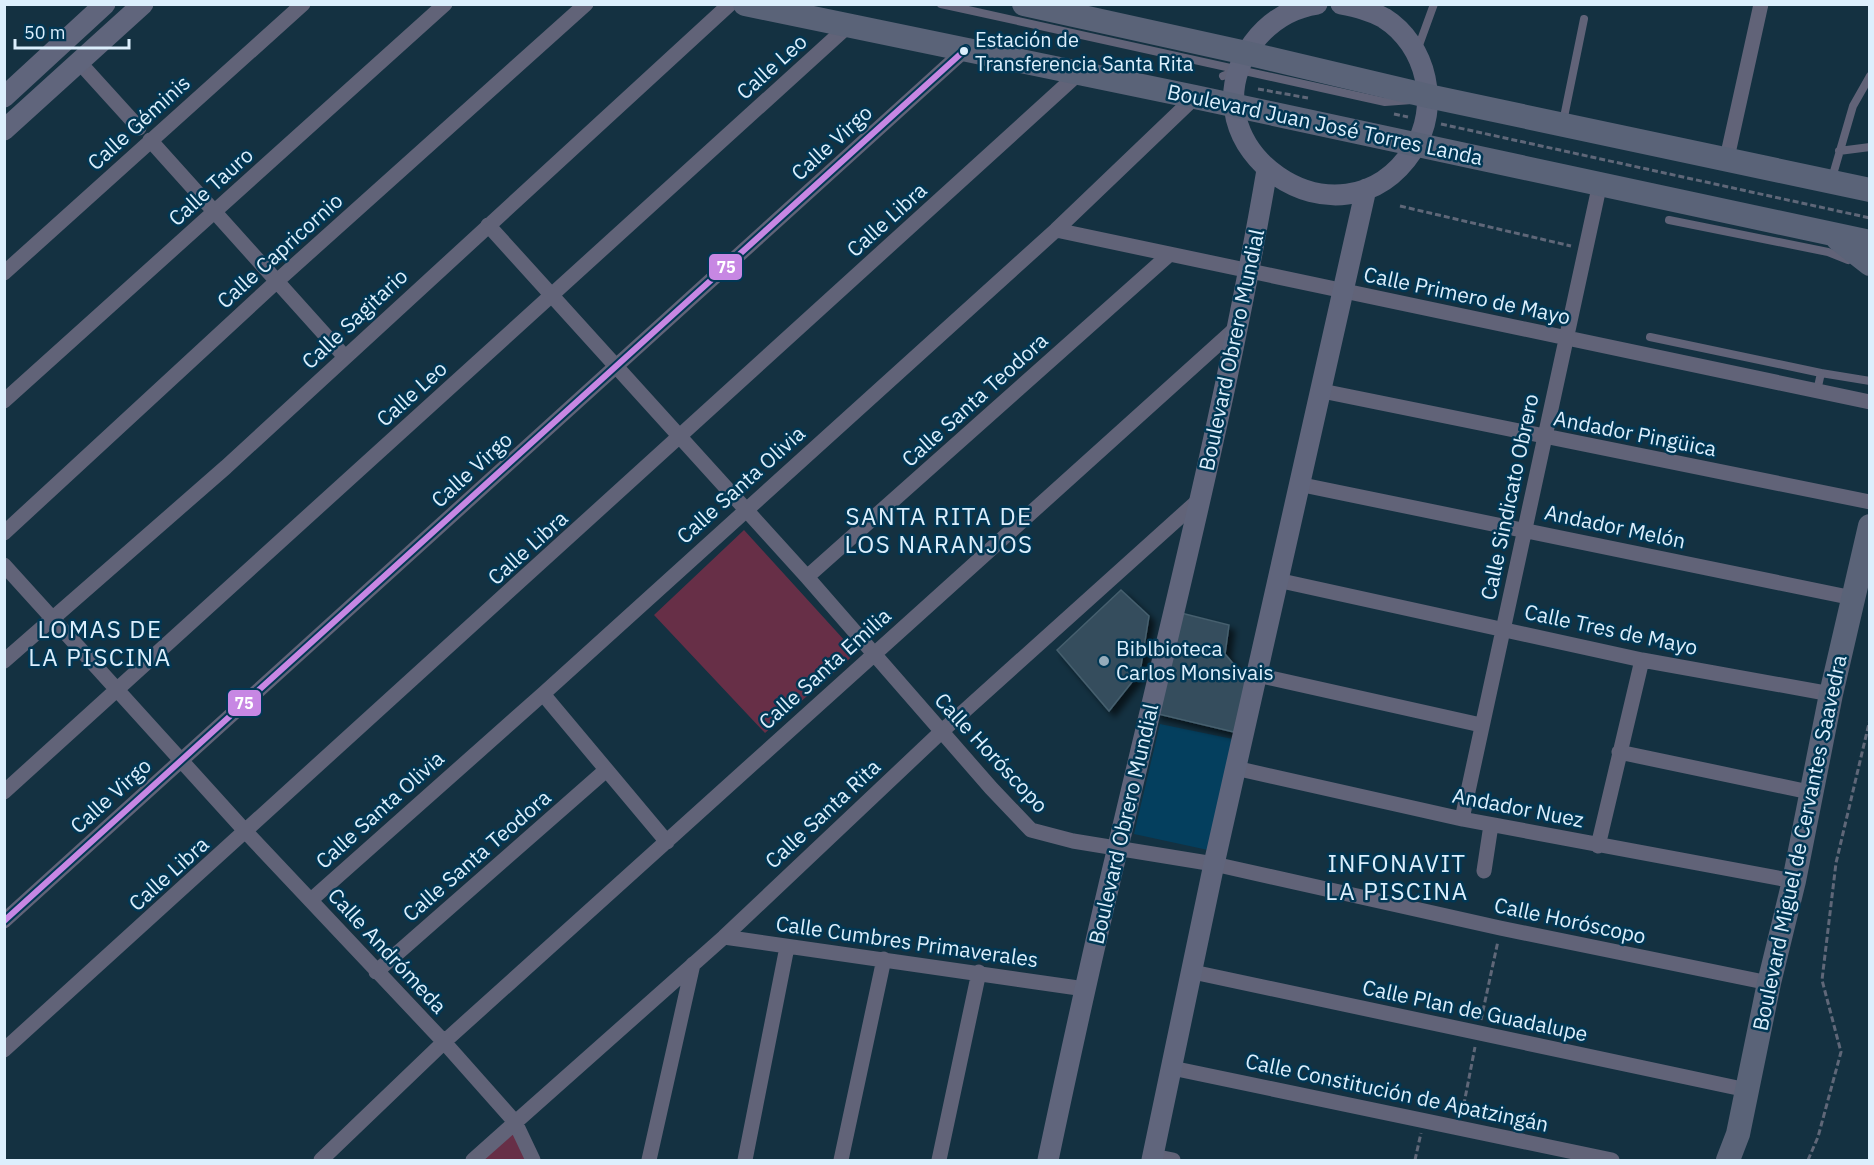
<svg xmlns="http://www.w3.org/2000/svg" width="1874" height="1165" font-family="'IBM Plex Sans',sans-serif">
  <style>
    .built { fill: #043f5e }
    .green { fill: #672f47 }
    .building { fill: #344e5d; stroke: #465f6e; stroke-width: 1.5; filter: url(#shadow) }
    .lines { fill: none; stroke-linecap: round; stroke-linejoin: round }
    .path { stroke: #5f6778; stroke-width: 3; stroke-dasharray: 6 3; stroke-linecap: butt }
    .lane { stroke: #616378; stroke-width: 8 }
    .street { stroke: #616378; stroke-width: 15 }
    .secondary { stroke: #60657c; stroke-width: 21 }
    .primary { stroke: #5a6378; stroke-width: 24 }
    .bus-1-casing { stroke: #013754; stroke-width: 10 }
    .bus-1 { stroke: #c787e3; stroke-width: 6 }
    .bus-dot { fill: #dceffd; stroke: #013754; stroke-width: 2 }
    .poi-dot { fill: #96acbb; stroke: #013754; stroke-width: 2 }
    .labels { text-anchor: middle; stroke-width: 5; stroke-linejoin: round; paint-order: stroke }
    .bus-label { font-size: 20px; fill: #dceffd; stroke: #013754; text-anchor: start }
    .street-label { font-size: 21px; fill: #dceffd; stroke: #013754 }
    .poi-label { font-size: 21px; fill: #dceffd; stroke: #013754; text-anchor: start }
    .quarter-label { font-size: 24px; letter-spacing: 1.5px; fill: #dceffd; stroke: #013754 }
    .line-badge { stroke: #013754; stroke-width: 2 }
    .badge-label { font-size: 16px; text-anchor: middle; font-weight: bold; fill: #fff }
  </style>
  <defs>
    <filter id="shadow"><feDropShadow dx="5.5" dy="5.5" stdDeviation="3" flood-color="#0009"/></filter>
  </defs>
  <rect width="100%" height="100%" fill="#143141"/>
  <path class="built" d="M1160,724L1233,739L1208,850L1134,834Z"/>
  <path class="green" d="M744,530L856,653L765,733L654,615Z
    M512,1131L528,1160H481Z"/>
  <path class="building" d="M1121,590L1149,616L1140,672L1109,711L1057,650Z
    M1181,613L1229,625L1225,654L1248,681L1234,732L1154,713Z"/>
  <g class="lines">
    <path class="path" d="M1258,89L1308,98
      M1394,114L1408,117
      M1441,124L1870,218
      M1400,206L1571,246
      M1481,1020L1498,941
      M1462,1114L1475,1047
      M1415,1160L1421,1133
      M1808,1160L1818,1137L1841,1052L1822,980L1836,863L1870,719"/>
    <path class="lane" d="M941,4L1385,102L1412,100
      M1418,48L1434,4
      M1223,76L1236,71
      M1563,122L1584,19
      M1839,151L1870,147
      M1832,178L1853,106L1870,76
      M1669,220L1828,252L1848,260
      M1650,337L1821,373
      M1817,391L1821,373L1870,381"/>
    <path class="street" d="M80,63L139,128
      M150,140L345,357
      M1727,158L1761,4
      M488,225L807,577L991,788L1031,830L1073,841L1214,864L1500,928L1769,983
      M1056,230L1870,402
      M4,273L303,4
      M1322,391L1870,502
      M4,401L445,4
      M1298,484L1853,598
      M4,533L276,282L586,4
      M4,565L246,832L444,1042L515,1122L533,1160
      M807,577L1170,254
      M1277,580L1642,660L1831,694
      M4,661L226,467L730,4
      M1257,675L1481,725
      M543,694L667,842
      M1619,752L1814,793
      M1235,768L1462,819L1794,881
      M4,792L848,26
      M1462,819L1600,183
      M1598,846L1642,660
      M1484,871L1491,825
      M311,900L543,694L1056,230L1195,97
      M4,921L966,49
      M724,937L1085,989
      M376,972L605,771
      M1193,972L1747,1090
      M4,1050L1078,74
      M1172,1068L1612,1160
      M1153,1156L1173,1160
      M321,1160L444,1042L1236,328
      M473,1160L724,937L941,732L1201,498
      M649,1160L693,964
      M745,1160L787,947
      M841,1160L884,959
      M939,1160L979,972"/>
    <path class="secondary" d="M1317,4C1290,8 1269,22 1253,43C1178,146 1341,260 1413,150C1441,107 1427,45 1384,18C1370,10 1356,7 1341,4
      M4,97L105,4
      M4,130L143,4
      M1048,1160C1070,1056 1093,951 1118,847C1171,622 1228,398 1267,170
      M1152,1160L1214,864L1366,189"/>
    <path class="primary" d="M745,4L1195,97L1870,242
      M1024,4L1246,53L1428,96L1870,190
      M1838,239L1870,264
      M1728,1160L1738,1134L1769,983L1794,881L1831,694L1870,526"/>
    <defs>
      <path id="bus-1" d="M4,921L966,49"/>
    </defs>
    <use href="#bus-1" class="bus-1-casing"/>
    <use href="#bus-1" class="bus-1"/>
  </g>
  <circle class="bus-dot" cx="964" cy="51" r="5"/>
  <circle class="poi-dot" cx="1104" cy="661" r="6"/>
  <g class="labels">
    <g class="bus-label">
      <text x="975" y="47">Estación de<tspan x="975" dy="24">Transferencia Santa Rita</tspan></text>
    </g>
    <g class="street-label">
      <text transform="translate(772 67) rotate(-42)" y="7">Calle Leo</text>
      <text transform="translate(139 123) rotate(-42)" y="7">Calle Géminis</text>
      <text transform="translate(1325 125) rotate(12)" y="7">Boulevard Juan José Torres Landa</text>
      <text transform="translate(832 143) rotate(-42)" y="7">Calle Virgo</text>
      <text transform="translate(211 187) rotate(-42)" y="7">Calle Tauro</text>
      <text transform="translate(887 220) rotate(-42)" y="7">Calle Libra</text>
      <text transform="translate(280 251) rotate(-42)" y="7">Calle Capricornio</text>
      <text transform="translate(1467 296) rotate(12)" y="7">Calle Primero de Mayo</text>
      <text transform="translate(355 319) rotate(-43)" y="7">Calle Sagitario</text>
      <text transform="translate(1232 350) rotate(-78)" y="7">Boulevard Obrero Mundial</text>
      <text transform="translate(412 394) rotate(-42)" y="7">Calle Leo</text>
      <text transform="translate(975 400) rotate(-42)" y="7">Calle Santa Teodora</text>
      <text transform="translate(1635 434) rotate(11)" y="7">Andador Pingüica</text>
      <text transform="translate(472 470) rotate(-42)" y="7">Calle Virgo</text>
      <text transform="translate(741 485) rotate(-42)" y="7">Calle Santa Olivia</text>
      <text transform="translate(1510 497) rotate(-78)" y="7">Calle Sindicato Obrero</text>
      <text transform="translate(1615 527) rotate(12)" y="7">Andador Melón</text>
      <text transform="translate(528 548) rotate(-42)" y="7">Calle Libra</text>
      <text transform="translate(1611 630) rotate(12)" y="7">Calle Tres de Mayo</text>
      <text transform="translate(825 669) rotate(-42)" y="7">Calle Santa Emilia</text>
      <text transform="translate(991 753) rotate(47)" y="7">Calle Horóscopo</text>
      <text transform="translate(111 796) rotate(-42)" y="7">Calle Virgo</text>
      <text transform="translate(1518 808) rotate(11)" y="7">Andador Nuez</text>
      <text transform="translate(380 810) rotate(-42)" y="7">Calle Santa Olivia</text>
      <text transform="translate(823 814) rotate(-43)" y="7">Calle Santa Rita</text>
      <text transform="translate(1124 824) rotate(-77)" y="7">Boulevard Obrero Mundial</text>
      <text transform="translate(1800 843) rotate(-78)" y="7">Boulevard Miguel de Cervantes Saavedra</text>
      <text transform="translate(477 856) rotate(-41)" y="7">Calle Santa Teodora</text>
      <text transform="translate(169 874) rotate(-42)" y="7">Calle Libra</text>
      <text transform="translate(1570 921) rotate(12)" y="7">Calle Horóscopo</text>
      <text transform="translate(907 942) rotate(8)" y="7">Calle Cumbres Primaverales</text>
      <text transform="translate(387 951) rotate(47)" y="7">Calle Andrómeda</text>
      <text transform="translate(1475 1011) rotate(12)" y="7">Calle Plan de Guadalupe</text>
      <text transform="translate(1397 1093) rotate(12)" y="7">Calle Constitución de Apatzingán</text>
    </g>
    <g class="poi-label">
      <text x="1116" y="656">Biblbioteca<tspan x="1116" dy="24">Carlos Monsivais</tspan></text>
    </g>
    <g class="quarter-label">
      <text x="939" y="525">SANTA RITA DE<tspan x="939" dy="28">LOS NARANJOS</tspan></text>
      <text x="100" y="638">LOMAS DE<tspan x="100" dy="28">LA PISCINA</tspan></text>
      <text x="1397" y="872">INFONAVIT<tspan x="1397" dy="28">LA PISCINA</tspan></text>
    </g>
  </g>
  <g class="line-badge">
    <rect x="708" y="253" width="35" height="28" rx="6" fill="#c787e3"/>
    <rect x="227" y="689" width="35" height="28" rx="6" fill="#c787e3"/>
  </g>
  <g class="badge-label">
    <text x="726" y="273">75</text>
    <text x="244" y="709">75</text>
  </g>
  <rect width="1874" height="1165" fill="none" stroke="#dceffd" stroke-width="12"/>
  <path d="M15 39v9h114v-9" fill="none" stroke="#dceffd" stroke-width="3"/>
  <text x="24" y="39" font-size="18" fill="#dceffd" stroke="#013754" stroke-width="4.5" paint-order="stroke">50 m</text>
</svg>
